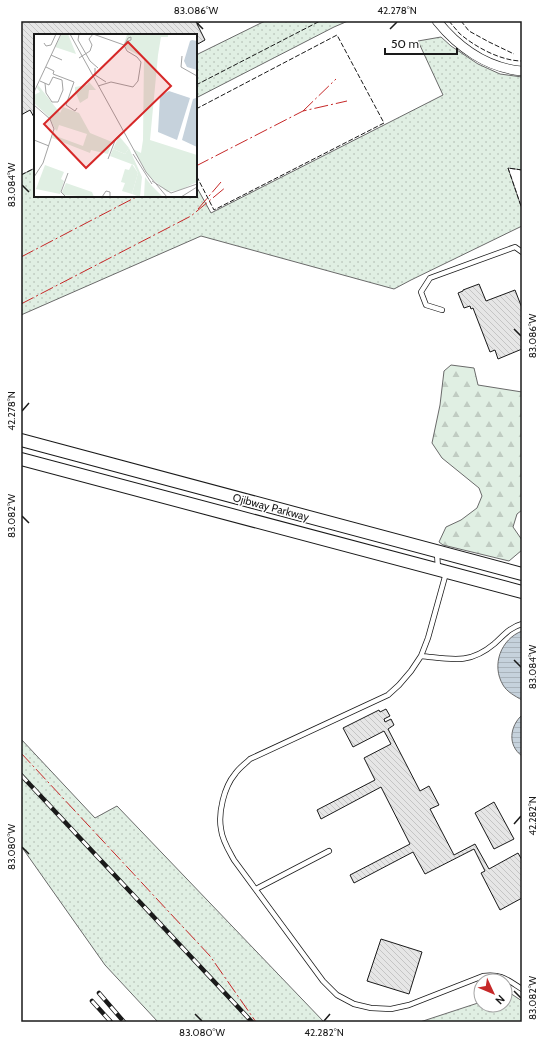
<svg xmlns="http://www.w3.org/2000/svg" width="543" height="1043" font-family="Cabin,sans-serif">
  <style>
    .grass { fill: url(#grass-dots); stroke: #6a6a6a }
    .forest { fill: url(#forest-firs); stroke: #6a6a6a }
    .water { fill: url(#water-rules); stroke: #6a6a6a }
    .building { fill: url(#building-back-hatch); stroke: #1a1a1a }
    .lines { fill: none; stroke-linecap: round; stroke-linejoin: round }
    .lane-casing { stroke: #1a1a1a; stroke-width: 6 }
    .street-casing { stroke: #1a1a1a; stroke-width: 10 }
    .secondary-casing { stroke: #1a1a1a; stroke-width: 14 }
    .lane { stroke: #fff; stroke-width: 4.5 }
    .street { stroke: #fff; stroke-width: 9 }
    .secondary { stroke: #fff; stroke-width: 12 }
    .rail-casing { stroke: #1a1a1a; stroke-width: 4.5 }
    .rail { stroke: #fff; stroke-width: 3; stroke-dasharray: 9; stroke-linecap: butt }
    .fence { stroke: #1a1a1a; stroke-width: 1; stroke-dasharray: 5 2; stroke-linecap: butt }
    .power { stroke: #c62828; stroke-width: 1; stroke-dasharray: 14 3 2 3; stroke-linecap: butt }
    .ticks { fill: none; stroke: #1a1a1a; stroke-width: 1.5 }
    .labels { text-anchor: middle; stroke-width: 3; stroke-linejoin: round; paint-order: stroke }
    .street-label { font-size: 11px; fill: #1a1a1a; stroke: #fff }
    .inset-road { fill: none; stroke: #a3a3a3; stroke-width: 1 }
    .view { fill: #d62828; fill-opacity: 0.15; stroke: #d62828; stroke-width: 2 }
    .inset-edge { fill: none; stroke: #1a1a1a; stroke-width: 2 }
    .neatline { fill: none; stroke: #1a1a1a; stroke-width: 1.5 }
    .ticks-label { font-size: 10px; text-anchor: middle; fill: #1a1a1a }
  </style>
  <defs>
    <pattern id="grass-dots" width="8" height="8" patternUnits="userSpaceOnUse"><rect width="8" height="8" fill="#e0efe3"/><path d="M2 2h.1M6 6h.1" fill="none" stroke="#c0ccc2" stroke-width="1.8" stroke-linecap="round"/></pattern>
    <pattern id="forest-firs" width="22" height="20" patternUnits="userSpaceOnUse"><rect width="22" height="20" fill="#e0efe3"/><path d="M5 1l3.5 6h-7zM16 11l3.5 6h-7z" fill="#c0ccc2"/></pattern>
    <pattern id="water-rules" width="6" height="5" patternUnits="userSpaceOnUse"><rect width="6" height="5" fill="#c6d2dc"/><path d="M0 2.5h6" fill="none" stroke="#aab4bc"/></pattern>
    <pattern id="building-back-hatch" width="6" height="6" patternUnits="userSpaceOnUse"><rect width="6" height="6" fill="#e6e6e6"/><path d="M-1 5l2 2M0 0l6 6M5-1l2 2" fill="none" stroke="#c5c5c5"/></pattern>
  </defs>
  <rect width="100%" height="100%" fill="#fff"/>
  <path class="grass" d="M265,21H348L334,27L196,98V55Z
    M441,37L451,46L478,64L500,74L522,77V170L508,168L522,209V226L411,280L394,289L201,236L21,315V175L35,168V196H196V186L211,213L443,95L418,41Z
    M21,739L95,818L117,806L324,1022H158L105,965L21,846Z
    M510,993L522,1001V1022H420L481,1002V1005H505V995Z"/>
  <path class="forest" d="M451,365L474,368L478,385L522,392V510L517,514L513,527L522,540V550L509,561L443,545L439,542L446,527L461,520L477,508L482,496L479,488L442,458L432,443L440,405L444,371Z"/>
  <path class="water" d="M522,631V700C515,696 507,692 503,685C491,665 501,639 522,631Z
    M522,715V756C507,745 510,726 522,715Z"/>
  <path class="building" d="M21,21H202L197,24L205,40L196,45V35H35V119L30,110L21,115Z
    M479,284L486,301L515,290L522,308V349L498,359L495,350L490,352L473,308L471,309L470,306L464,308L458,293L463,291V290Z
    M386,709L390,716L384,719L385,722L391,719L394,725L388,729L420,791L429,786L439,805L430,809L454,855L475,844L489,869L518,853L522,860V898L500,910L481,873L485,871L474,849L425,874L413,852L354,883L350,875L410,844L381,787L321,819L317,810L375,780L364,758L391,744L384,731L353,747L343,728L379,710L380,712Z
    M494,802L514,839L494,849L475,813Z
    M381,939L422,952L409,994L367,981Z"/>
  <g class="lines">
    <defs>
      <path id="lane" d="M442,310L426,305L421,292L430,278L515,247L522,252
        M437,553L438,569
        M446,573L428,638L421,656L411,671L399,685L388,695L250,759C245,764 239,768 235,774C224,787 218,813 221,829C222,840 229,851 234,860L323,981L337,995L354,1004L371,1008L391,1009L409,1005L483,976C502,974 506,979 522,989
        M421,656C451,659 469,665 494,644C503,636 510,627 522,624
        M256,889L329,851"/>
      <path id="street" d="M437,21C458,47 487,68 522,71"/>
      <path id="secondary" d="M21,440L522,574
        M21,459L522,592"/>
    </defs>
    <use href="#lane" class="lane-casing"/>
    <use href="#street" class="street-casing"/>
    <use href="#secondary" class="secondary-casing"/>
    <use href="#lane" class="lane"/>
    <use href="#street" class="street"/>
    <use href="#secondary" class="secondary"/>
    <defs>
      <path id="rail" d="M21,775L252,1022
        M99,993L124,1022
        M92,1001L111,1022"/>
    </defs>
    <use href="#rail" class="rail-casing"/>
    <use href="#rail" class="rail"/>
    <path class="fence" d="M449,21C452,25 456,29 459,33C475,47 501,61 522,61
      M461,21L469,31L489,42L514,54
      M196,85L320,21
      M196,109L337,35L384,123L214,210L196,175
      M522,170L508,168L522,209
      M21,175L35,168"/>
    <path class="power" d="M303,111L336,79
      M196,166L303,111L347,101
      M198,209L221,182
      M21,257L138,196
      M21,304L191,216L226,187
      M21,753L210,956L256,1022"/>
  </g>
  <path class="ticks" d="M196,22L203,29M390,29L397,22M22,185L29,192M514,329L521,336M22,411L29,403M22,516L29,523M514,660L521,667M514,824L521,816M22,847L29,854M514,991L521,998M195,1014L202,1021M324,1021L330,1014"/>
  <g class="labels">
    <g class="street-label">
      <text transform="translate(271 507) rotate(15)" y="4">Ojibway Parkway</text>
    </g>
  </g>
  <g transform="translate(34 34)">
    <rect width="163" height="163" fill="#fff"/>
    <path d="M28,0H34L42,20L21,13ZM91,0H134V3H127L124,21L116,106L163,121V148L146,156L133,158L114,141L99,115L107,119L109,106L110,24L93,15L90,9L93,1ZM4,51L26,79L29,73L45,79L56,99L78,108L74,120L57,116L56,119L18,104L19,101L49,112L53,100L25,91L23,97L21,95L16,84L0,69V61L6,58L3,54ZM85,102L95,114L91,120L79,115ZM98,130L104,139L98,160L88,157L91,149L87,148L91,135L95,136ZM11,131L30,138L27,145L30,147L26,160L2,155ZM111,143L117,151L129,163H110ZM32,149L58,158L60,163L29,161L28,158Z" fill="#e0efe3"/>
    <path d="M55,48L62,56H55L54,64L46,69L41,57V53L53,51ZM95,114L108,143L106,163L98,160L104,139L100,131L76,122L79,115L91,120Z" fill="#e0efe3"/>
    <path d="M158,6L163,7V36L153,33L150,27L156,7ZM135,57L156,64L143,106L124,98L126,62ZM162,64H163V113L148,106L159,65Z" fill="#c6d2dc"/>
    <path class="inset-road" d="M36,0L112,138L133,163M45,0L44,6L56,27L64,34M59,0L90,11L93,17L103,23L107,28L104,47L99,53L77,48L64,52M10,9L12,12L17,11L22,0M90,11L92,8L94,4L97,3V6L92,8M17,21L28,26M148,22L147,33L163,42M45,24L56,17L58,11L55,5L59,0M12,33L20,37L19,40L40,48L32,71L41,77L43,74M61,34V41L72,48M6,47L15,51L19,43L28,46L29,56L24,68H18L12,59L11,49M0,58L27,0M0,71L16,85L20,95L9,129L0,143M0,106L15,112M99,120L118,150M74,125L82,104L89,98M118,147L137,159L163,150M32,163L27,158L34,139M68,163L72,157L76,158V163M147,163L163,153"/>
    <path class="view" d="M94,8L137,52L52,134L10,90Z"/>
    <rect width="163" height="163" class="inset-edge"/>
  </g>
  <rect width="543" height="1043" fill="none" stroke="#ffffff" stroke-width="44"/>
  <g transform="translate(493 993) rotate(134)"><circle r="19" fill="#ffffff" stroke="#a3a3a3"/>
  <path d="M0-3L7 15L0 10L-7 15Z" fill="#c62828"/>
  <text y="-6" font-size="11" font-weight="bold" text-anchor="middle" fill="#1a1a1a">N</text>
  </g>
  <path d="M385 48v6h72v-6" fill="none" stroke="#1a1a1a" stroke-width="2"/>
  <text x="391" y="48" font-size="12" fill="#1a1a1a" stroke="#ffffff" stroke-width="3" paint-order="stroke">50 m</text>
  <rect x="22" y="22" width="499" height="999" class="neatline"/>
  <g class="ticks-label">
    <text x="196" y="14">83.086°W</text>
    <text x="397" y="14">42.278°N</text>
    <text transform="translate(11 185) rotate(-90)" y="4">83.084°W</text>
    <text transform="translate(532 336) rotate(-90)" y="4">83.086°W</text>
    <text transform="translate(11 411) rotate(-90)" y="4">42.278°N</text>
    <text transform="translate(11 516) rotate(-90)" y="4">83.082°W</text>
    <text transform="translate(532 667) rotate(-90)" y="4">83.084°W</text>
    <text transform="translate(532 816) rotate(-90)" y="4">42.282°N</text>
    <text transform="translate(11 847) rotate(-90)" y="4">83.080°W</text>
    <text transform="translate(532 998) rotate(-90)" y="4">83.082°W</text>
    <text x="202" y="1036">83.080°W</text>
    <text x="324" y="1036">42.282°N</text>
  </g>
</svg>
